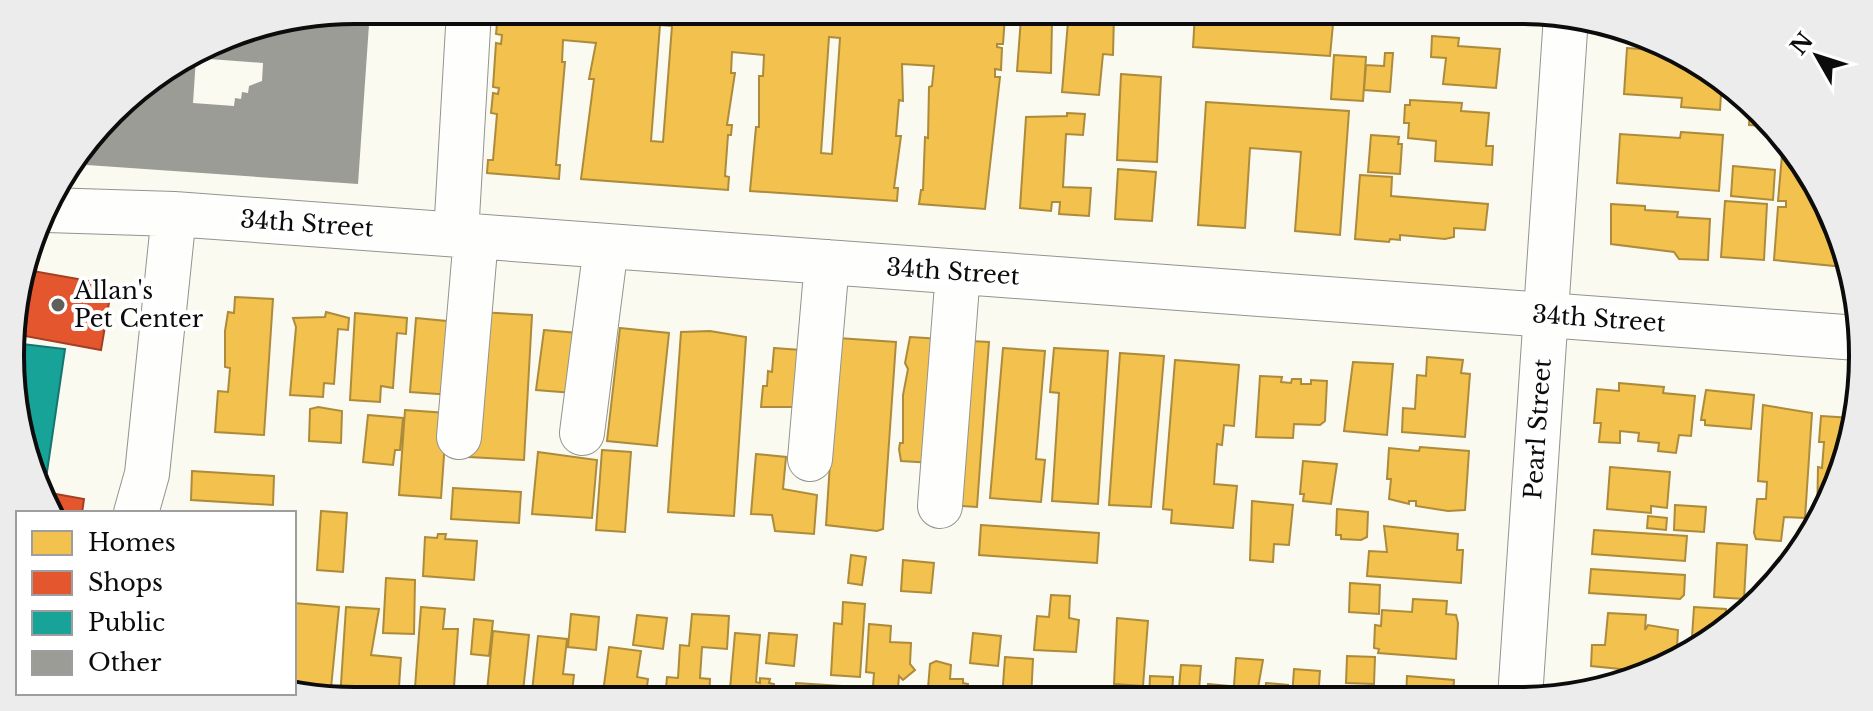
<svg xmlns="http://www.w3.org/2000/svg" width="1873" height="711" font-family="'Libre Baskerville',serif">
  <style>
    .homes { fill: #f2c14e; stroke: #ad8b3a; stroke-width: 2; fill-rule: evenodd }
    .shops { fill: #e4572e; stroke: #a34024; stroke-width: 2 }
    .public { fill: #17a398; stroke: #14766e; stroke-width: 2 }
    .building { fill: #9c9c96; fill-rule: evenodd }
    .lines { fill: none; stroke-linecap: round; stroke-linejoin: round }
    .minor-casing { stroke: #93938f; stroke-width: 46 }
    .minor { stroke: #fefefd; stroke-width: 44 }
    .poi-dot { fill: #5f5f5c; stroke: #fff; stroke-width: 3 }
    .labels { text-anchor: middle; stroke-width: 8; stroke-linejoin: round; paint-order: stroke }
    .street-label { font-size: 24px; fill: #0c0c0c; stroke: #fff }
    .poi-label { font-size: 24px; fill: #0c0c0c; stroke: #fff; text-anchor: start }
    .rim { fill: none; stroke: #0c0c0c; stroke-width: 4 }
  </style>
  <rect width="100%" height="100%" fill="#fafaf0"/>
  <path class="homes" d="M504,10H863L901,14V10H927L939,15L940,10L962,12V17L991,19L992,15L1005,16L1003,44H997V47L1002,48L1001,70L995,69V77H1000L985,209L919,204L921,190H923L925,137L928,138L929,87L932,86L934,66L902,64L903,101L899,100L896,136H901L894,188H898L897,201L750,191L756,127H759V76H763L764,55L732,52L731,73H735L727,125H732L731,135H728L725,176L729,177L728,190L581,179L594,79H589L596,43L563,40L562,62H565L556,165H560L559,179L487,173L488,160H493L497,114L491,113L493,93L498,94L499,88L493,87L496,43L501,44L502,35L496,34L498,13ZM660,25L672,26L663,142L651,141ZM829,37L840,38L832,154L821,153Z
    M1069,10L1114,14L1113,55L1103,54L1099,95L1062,92Z
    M1468,10H1493L1494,12L1475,22Z
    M1195,14L1333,24L1330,56L1193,47Z
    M1021,18L1052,21L1051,73L1017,71Z
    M1634,35L1653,44L1634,43Z
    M1432,36L1459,38L1458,46L1500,49L1496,88L1443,84L1446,58L1431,57Z
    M1627,48L1666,51L1722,79L1720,110L1681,107L1682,98L1624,94Z
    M1385,53H1393L1390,92L1364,90L1366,65L1384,66Z
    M1334,55L1366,57L1363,101L1331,99Z
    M1121,74L1161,77L1157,162L1117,160Z
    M1410,100L1462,103L1461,111L1489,113L1486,146H1493L1492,165L1435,161L1436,141L1408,138L1409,123H1404L1405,105H1410Z
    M1206,102L1349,111L1340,235L1295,231L1301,152L1250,148L1245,228L1198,225Z
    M1750,107L1767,126L1749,125Z
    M1067,113L1085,114L1083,135L1066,134L1063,187L1091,188L1089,216L1059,214L1060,202H1052L1051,211L1020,208L1026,117L1067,116Z
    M1681,132L1723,135L1719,191L1617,183L1620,134L1680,138Z
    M1371,135L1399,137L1398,144H1402L1400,174L1368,172Z
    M1783,144L1817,183L1824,205L1823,219L1829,220L1845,267L1774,260L1778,207H1786V201H1778Z
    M1733,166L1775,170L1773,200L1731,196Z
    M1118,169L1156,172L1152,221L1115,219Z
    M1360,175L1392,177L1391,196L1488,204L1485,230L1454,228V237L1445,239L1400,235V240L1390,239L1389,242L1355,239Z
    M1725,201L1767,204L1764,260L1721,257Z
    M1611,204L1645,206V210L1678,212L1677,217L1710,219L1708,260L1679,259L1674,252L1611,244Z
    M235,297L273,299L264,435L215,432L218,391L228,392L230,368L225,367V331L228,312L234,313Z
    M326,312L349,318L348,330L338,329L334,384L324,383L323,397L290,395L296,327L293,318L325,317Z
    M479,312L532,315L524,460L469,457Z
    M355,313L407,318L406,334L397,333L393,388L381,386L380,402L350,400Z
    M416,318L457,322L452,395L410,392Z
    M620,328L669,333L657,446L607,441Z
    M544,330L578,333L573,393L536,390Z
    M710,331L746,337L734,516L668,512L681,332Z
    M910,337L941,339L933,463L901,461L899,449L900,443H903V395L908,369L905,363Z
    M838,338L896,342L883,529L877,531L826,525Z
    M970,341L989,342L977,507L946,505Z
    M774,348L801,350L813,407H761L763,386H767L768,371L772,372Z
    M1003,348L1045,351L1036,459L1045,460L1041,502L990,498Z
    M1054,348L1108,351L1098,504L1052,501L1059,393L1050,392Z
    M1120,353L1164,356L1151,507L1109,505Z
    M1427,357L1463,360L1461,373L1470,374L1465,437L1402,432L1403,408L1415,409L1417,375L1426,376Z
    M1175,360L1239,365L1234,426L1224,425L1222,445L1217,444L1214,484L1237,486L1233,528L1171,523L1172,510L1163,509Z
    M1353,362L1393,364L1387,435L1344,431Z
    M1260,376L1282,377L1281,382L1291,383L1292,379H1301V384H1311V380L1327,381L1325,421L1320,425L1294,424L1293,438L1256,437Z
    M1619,383L1664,387L1663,393L1695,396L1691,436L1679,435L1676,453L1658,451L1659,443L1638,441L1639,433L1620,431V443L1599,442L1601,423H1594L1597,389L1619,391Z
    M1706,390L1754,395L1751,429L1705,425V420H1701Z
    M1763,405L1812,413L1805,518L1784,517L1781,541L1756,539L1754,533L1757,499H1766L1767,482L1758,481Z
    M318,407L342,411L341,443L309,441L310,409Z
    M405,410L447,413L441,498L399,495Z
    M368,415L403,418L400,450H395L393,465L363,462Z
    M1821,416L1853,418L1851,445L1817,521L1818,467L1822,468L1824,442H1819Z
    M1420,447L1469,451L1465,510L1448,511L1416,506V501H1409V504L1389,499L1391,479H1387L1389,448L1419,451Z
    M602,450L631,452L625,532L596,530Z
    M538,452L597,460L592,518L532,514Z
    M756,454L786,457L783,489L817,495L814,534L775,531L772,515L751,514Z
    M1303,461L1337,464L1331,504L1303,501L1304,494H1300Z
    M1610,467L1670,472L1667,508L1651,506V513L1607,509Z
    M192,471L274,476L273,505L191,500Z
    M453,488L521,492L519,523L451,519Z
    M1252,501L1293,505L1289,545L1274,544L1273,562L1250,560Z
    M1675,505L1706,507L1704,532L1674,530Z
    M1337,509L1368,512L1367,537L1361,540L1341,539V535H1336Z
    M321,511L347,513L343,572L317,570Z
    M1648,516L1667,518L1666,530L1647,528Z
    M981,525L1099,533L1097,563L979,555Z
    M1384,526L1458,534L1457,550H1463L1461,583L1367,576L1369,551L1387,552Z
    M1594,530L1687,536L1685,561L1592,554Z
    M438,534H446L445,539L477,541L474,580L423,576L425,537L437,538Z
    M1717,543L1747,545L1744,599L1714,597Z
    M851,555L866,557L862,585L848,583Z
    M903,560L934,563L931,593L901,591Z
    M1591,569L1685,575L1684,595L1680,599L1589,593Z
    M386,578L415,580L414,634L383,633Z
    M1350,583L1380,585L1379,614L1349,612Z
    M1051,595L1070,596L1069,618L1079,620L1076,652L1034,650L1037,616L1049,617Z
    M1413,599L1447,601L1446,614L1456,615L1458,623L1456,659L1378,653L1379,649L1374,648L1375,625L1381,626L1382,610L1412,612Z
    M843,602L865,604L860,677L831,675L834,623L842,624Z
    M294,603L339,607L330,698L294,693Z
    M346,607L379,609L371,655L401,658L398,701L340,699Z
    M421,607L445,609L443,629H458L453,701H414Z
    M1694,607L1726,609L1725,629L1711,638L1692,637Z
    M1608,613L1646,615L1645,630L1648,625L1678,630L1677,647L1694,650L1670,666L1650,672L1591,666L1592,645H1605Z
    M571,614L599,617L596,650L568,647Z
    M692,614L729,616L727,649L702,647L700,678L710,679L709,700H665L667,677L678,678L680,645L689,646Z
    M637,615L667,618L663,649L633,645Z
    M1117,618L1148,621L1143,686L1114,684Z
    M474,619L493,621L489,656L471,654Z
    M869,624L891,626L890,642L911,643L910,664L915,670L903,680L899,676L898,688L908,689L907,700H863L864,686H873L874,673L866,672Z
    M493,631L529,635L522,701H486Z
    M735,633L760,635L756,682L760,683V678L770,679L769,683L774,684L773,695H769V699L782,700H729Z
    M769,633L797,635L794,666L766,663Z
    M973,633L1001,636L998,666L970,663Z
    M538,636L567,639L563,674L574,675L571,700L531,701Z
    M609,647L641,651L637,677L648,679L645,700H602Z
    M1347,656L1375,657L1374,684L1346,683Z
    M1005,657L1033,659L1031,699H1002Z
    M1236,658L1263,660L1258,688L1234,686Z
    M936,661L951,665L950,679H963V683L968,684L967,699L927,700L930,664Z
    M1181,665L1201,666L1199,690L1179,688Z
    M1294,669L1320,671L1318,699L1292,697Z
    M1150,676L1173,677L1172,699H1149Z
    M1407,676L1454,680L1453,696L1458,698H1406Z
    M796,683L841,686L840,700H796Z
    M1266,683L1288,685L1287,699H1265Z
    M1208,684L1229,686V699H1207Z
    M1075,691L1104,693V699H1075Z"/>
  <path class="shops" d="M27,270L112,285L101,350L14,334L13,310Z
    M45,492L84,499L82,513H54Z"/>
  <path class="public" d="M14,343L65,349L47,472L36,471L17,423Z"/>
  <path class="building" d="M356,10H370L358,184L87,165L88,144L128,95L244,28ZM196,58L263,63L262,81L249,86L248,93L242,92L241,99L235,98L234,106L193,103Z"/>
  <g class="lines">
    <defs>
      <path id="minor" d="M47,210L174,214L1858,338
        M456,235L469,10
        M582,433L606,246
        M459,437L476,237
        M810,459L827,262
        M940,506L958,272
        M136,513L147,474L174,214
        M1520,698L1566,16"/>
    </defs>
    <use href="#minor" class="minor-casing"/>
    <use href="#minor" class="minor"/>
  </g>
  <circle class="poi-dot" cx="58" cy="305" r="8"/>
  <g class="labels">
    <g class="street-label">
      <text transform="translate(307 224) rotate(4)" y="8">34th Street</text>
      <text transform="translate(953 272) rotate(4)" y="8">34th Street</text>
      <text transform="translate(1599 319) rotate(4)" y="8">34th Street</text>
      <text transform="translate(1538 429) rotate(-86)" y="8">Pearl Street</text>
    </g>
    <g class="poi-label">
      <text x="74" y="299">Allan's<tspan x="74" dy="28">Pet Center</tspan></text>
    </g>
  </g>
  <path d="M0 0H1873V711H0ZM355 24H1518A331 331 0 0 1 1849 355V356A331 331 0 0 1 1518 687H355A331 331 0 0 1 24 356V355A331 331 0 0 1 355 24Z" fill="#ececec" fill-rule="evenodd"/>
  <path class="rim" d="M355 24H1518A331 331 0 0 1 1849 355V356A331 331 0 0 1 1518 687H355A331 331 0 0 1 24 356V355A331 331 0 0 1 355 24Z"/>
  <rect x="16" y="511" width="280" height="184" fill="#ffffff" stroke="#9e9e9e" stroke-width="2"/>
  <rect x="32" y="531" width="40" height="24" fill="#f2c14e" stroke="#9e9e9e" stroke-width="2"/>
  <text x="88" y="551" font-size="24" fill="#0c0c0c">Homes</text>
  <rect x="32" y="571" width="40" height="24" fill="#e4572e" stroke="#9e9e9e" stroke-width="2"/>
  <text x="88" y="591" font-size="24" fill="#0c0c0c">Shops</text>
  <rect x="32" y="611" width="40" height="24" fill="#17a398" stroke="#9e9e9e" stroke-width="2"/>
  <text x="88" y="631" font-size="24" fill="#0c0c0c">Public</text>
  <rect x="32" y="651" width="40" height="24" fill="#9c9c96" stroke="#9e9e9e" stroke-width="2"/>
  <text x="88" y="671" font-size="24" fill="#0c0c0c">Other</text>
  <g transform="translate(1817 56) rotate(309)" stroke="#ffffff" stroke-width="6" paint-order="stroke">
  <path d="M0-6L14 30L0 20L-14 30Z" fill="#0c0c0c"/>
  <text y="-12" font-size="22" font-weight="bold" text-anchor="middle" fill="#0c0c0c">N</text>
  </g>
</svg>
